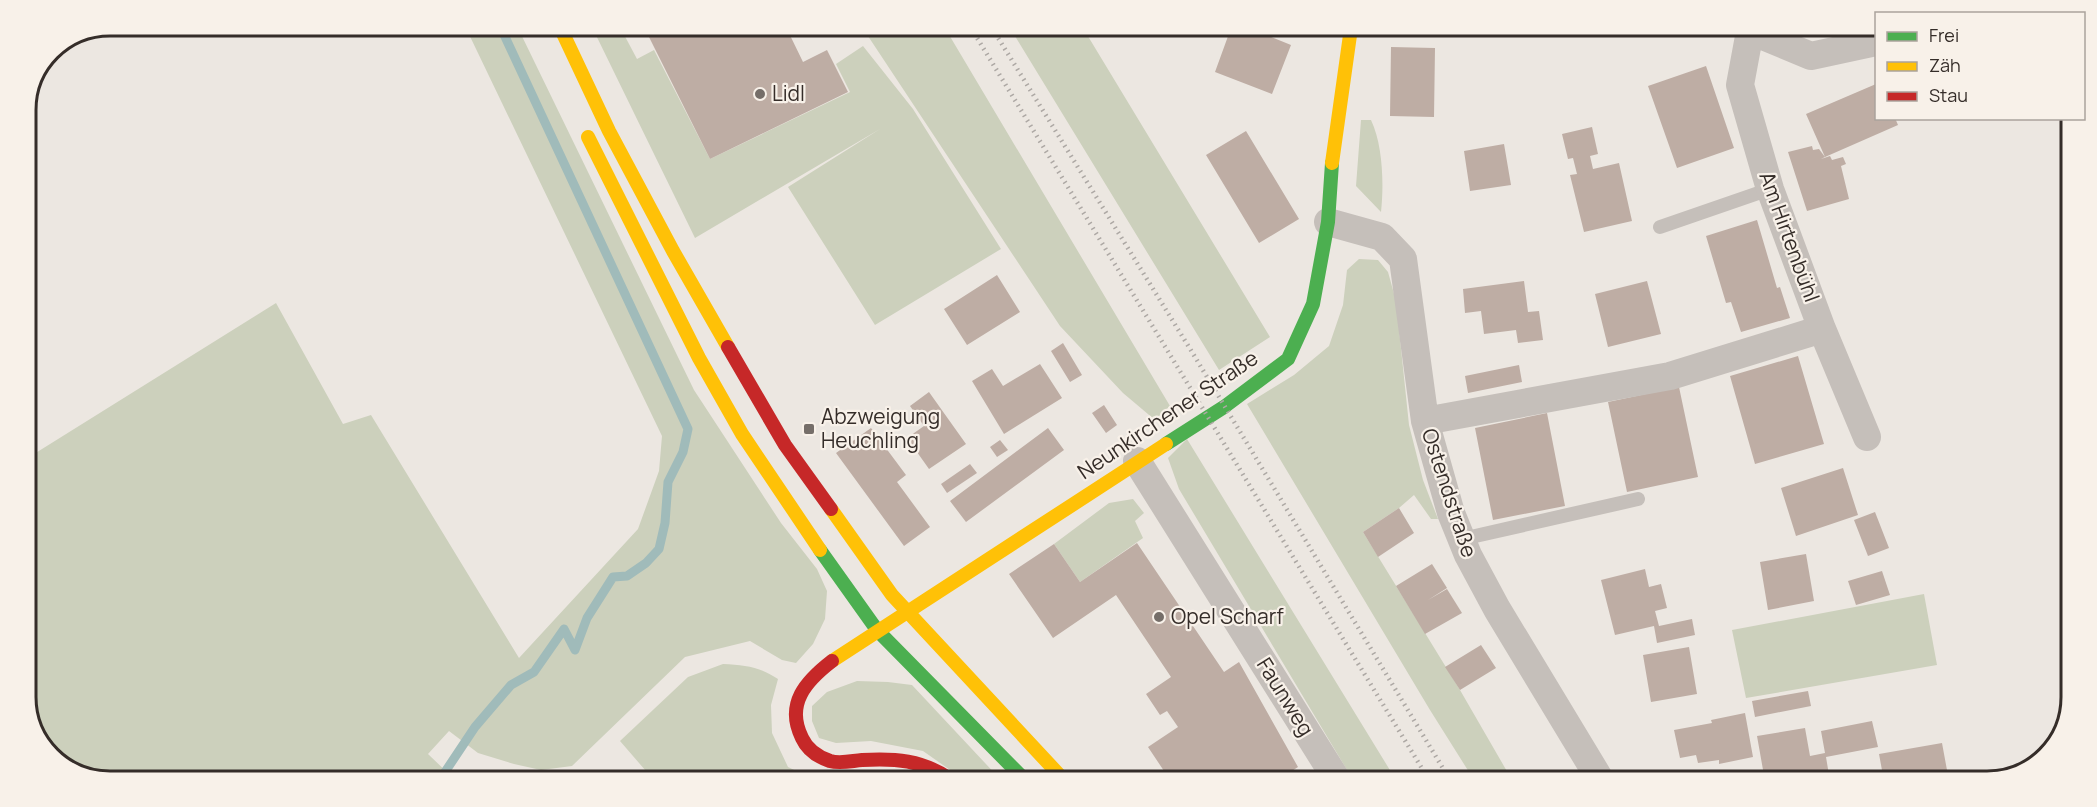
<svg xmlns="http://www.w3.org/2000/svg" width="2097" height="807" font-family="Manrope,sans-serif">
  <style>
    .green { fill: #ccd0bc }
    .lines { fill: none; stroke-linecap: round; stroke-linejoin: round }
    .stream { stroke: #a0bbba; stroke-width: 9 }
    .building { fill: #beada4 }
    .lane { stroke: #c5bfba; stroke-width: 14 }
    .street { stroke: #c5bfba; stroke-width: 28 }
    .fast { stroke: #4caf50; stroke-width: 14 }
    .slow { stroke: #ffc107; stroke-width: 14 }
    .jam { stroke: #c62828; stroke-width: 14 }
    .rail { stroke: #ada8a4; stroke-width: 4.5; stroke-dasharray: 1.5 4.5; stroke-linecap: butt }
    .poi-dot { fill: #756e69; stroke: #f8f1e9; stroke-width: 2 }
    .labels { text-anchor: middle; stroke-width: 4.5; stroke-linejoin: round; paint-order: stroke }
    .poi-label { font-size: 21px; fill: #352d29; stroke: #f8f1e9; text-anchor: start }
    .street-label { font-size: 21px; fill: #352d29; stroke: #f8f1e9 }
    .rim { fill: none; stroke: #352d29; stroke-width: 3 }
  </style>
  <rect width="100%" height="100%" fill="#ece7e1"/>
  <path class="green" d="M465,26H517L694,390L781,523L817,569L827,591L825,619L813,644L796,663L782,660L750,641L685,657L572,766L541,770L514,764L478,753L449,731L428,754L453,778L82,777L43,749L26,703V459L276,303L343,424L371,415L519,658L638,529L659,471L662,436Z
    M592,27H620L637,59L654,50L710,159L850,92L836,64L863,46L913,109L1001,249L875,325L788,187L880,129L695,238Z
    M862,27L945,28L1170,406L1155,420L1123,393L1060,326Z
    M1010,28H1083L1270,337L1219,370Z
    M1361,120H1371C1383,145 1384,185 1381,212L1356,186Z
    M1359,259L1378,260L1388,272L1396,301L1409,425L1423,480L1438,519H1431L1414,495L1399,508L1363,532L1460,690L1512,780H1474L1430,710L1247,404L1294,375L1329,346L1343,305L1347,270Z
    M1187,439L1396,780H1353L1179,489L1168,458Z
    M1133,499L1144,513L1135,521L1143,538L1080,582L1054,544L1109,503Z
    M1924,594L1937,665L1746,698L1732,630Z
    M723,664C745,665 760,667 778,679L771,705L772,733L788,767L813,779L652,778L620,741L688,677Z
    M857,681L888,682L912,685L1000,779H963L923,751L871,741L836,743L819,738L812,721V706L827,692Z"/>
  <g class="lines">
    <path class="stream" d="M441,778L475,727L511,685L534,672L564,629L575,650L587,618L613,577L627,576L646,563L659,549L665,523L668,482L683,452L688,429L500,26"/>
  </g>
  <path class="building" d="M644,27H786L803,62L827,50L848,92L710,159Z
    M1231,28H1249L1291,45L1272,94L1215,72Z
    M1391,47L1435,48L1434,117L1390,116Z
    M1706,66L1734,148L1677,168L1648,86Z
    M1876,84V118H1895L1898,125L1825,157L1806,114Z
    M1592,127L1598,154L1590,156L1593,169L1619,163L1632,221L1584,232L1570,175L1577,174L1573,158L1568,159L1562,134Z
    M1246,131L1299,219L1259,243L1206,155Z
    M1504,144L1511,185L1470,191L1464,151Z
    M1812,146L1813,150L1819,149L1825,157L1821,159L1830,156L1832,160L1843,157L1846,164L1841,166L1849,199L1807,211L1788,152Z
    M1757,220L1777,288L1780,287L1790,318L1741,332L1731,302L1726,303L1706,236Z
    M997,275L1020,312L967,345L944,309Z
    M1524,281L1528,312L1539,311L1543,340L1518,343L1516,330L1484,334L1481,311L1465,313L1463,289Z
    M1647,281L1661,334L1608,347L1595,294Z
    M1063,343L1082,375L1070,382L1051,351Z
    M1798,356L1824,444L1755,464L1730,376Z
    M1040,364L1062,398L1004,434L972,381L992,369L1003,386Z
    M1519,365L1522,382L1468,393L1465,376Z
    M1679,387L1698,477L1627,492L1608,402Z
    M929,392L966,444L929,469L907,438L924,426L910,406Z
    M1104,405L1117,425L1106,433L1092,413Z
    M1547,413L1565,506L1493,520L1475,428Z
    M871,428L906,475L897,482L930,527L904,546L836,453Z
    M1048,428L1064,450L966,522L950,501Z
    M1000,440L1008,450L997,457L990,447Z
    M970,464L977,473L947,493L941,484Z
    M1843,468L1858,515L1796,536L1781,488Z
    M1399,508L1414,533L1378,557L1363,532Z
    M1875,512L1889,548L1868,556L1854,520Z
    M1137,543L1224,672L1239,662L1298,767L1278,780H1170L1148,747L1178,727L1167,711L1160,715L1146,694L1171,677L1116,595L1053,638L1009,574L1054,544L1080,582Z
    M1806,554L1814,601L1768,610L1760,562Z
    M1432,564L1447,588L1428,600L1447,589L1462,613L1425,634L1396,586Z
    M1645,569L1649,587L1661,584L1667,608L1655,611L1659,626L1692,619L1695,635L1657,643L1654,626L1615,635L1601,580Z
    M1882,571L1890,595L1856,605L1848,581Z
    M1481,645L1496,668L1460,690L1445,667Z
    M1689,647L1697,694L1651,702L1643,655Z
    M1808,691L1811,706L1755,717L1752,701Z
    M1745,713L1753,757L1719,764V760L1698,763L1696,755L1680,758L1674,730L1712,723L1711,720Z
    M1872,721L1878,747L1826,757L1830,781H1765L1757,736L1805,728L1810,756L1825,753L1821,731Z
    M1942,743L1949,781H1884L1879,754Z"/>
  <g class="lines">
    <path class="lane" d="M1660,227L1770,189
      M1462,539L1638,499"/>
    <path class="street" d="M1746,29L1811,56L1876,42
      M1750,31L1740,85L1770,189L1822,329L1867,437
      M1328,222L1382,237L1403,259L1425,421L1451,513L1468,555L1497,609L1601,781
      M1425,421L1670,376L1822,329
      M1137,461L1337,780"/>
    <path class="fast" d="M1166,444L1224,407L1288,359L1313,304L1328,222L1332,163
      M820,550L877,630L1024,779"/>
    <path class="slow" d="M560,27L609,131L673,251L728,347
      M588,137L699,358L742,434L820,550
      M1332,163L1351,28
      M831,509L892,595L1063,779
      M832,661L1166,444"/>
    <path class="jam" d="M728,347L785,445L831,509
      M832,661C806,681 785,704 802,738C807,749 818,757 830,761C840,764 851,761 862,760C895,758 922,760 950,779"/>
    <path class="rail" d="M971,28L1429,780
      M992,28L1192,352L1450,780"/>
  </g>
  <g class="poi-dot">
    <circle cx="760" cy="94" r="6"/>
    <rect x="803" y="423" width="12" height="12" rx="3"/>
    <circle cx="1159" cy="617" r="6"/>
  </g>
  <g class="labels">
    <g class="poi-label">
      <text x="772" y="101">Lidl</text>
      <text x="821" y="424">Abzweigung<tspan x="821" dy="24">Heuchling</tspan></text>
      <text x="1171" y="624">Opel Scharf</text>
    </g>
    <g class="street-label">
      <text transform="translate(1789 237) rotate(70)" y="7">Am Hirtenbühl</text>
      <text transform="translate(1168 415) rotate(-34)" y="7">Neunkirchener Straße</text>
      <text transform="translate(1449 493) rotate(72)" y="7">Ostendstraße</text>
      <text transform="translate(1285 697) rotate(58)" y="7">Faunweg</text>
    </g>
  </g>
  <path d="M0 0H2097V807H0ZM110 36H1987A74 74 0 0 1 2061 110V697A74 74 0 0 1 1987 771H110A74 74 0 0 1 36 697V110A74 74 0 0 1 110 36Z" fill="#f8f1e9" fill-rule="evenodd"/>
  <path class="rim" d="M110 36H1987A74 74 0 0 1 2061 110V697A74 74 0 0 1 1987 771H110A74 74 0 0 1 36 697V110A74 74 0 0 1 110 36Z"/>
  <rect x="1875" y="12" width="210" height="108" fill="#f8f1e9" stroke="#aaa39c" stroke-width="1.5"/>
  <rect x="1887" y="32" width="30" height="9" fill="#4caf50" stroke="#aaa39c" stroke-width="1.5"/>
  <text x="1929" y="42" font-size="18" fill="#352d29">Frei</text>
  <rect x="1887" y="62" width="30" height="9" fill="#ffc107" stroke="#aaa39c" stroke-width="1.5"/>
  <text x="1929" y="72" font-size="18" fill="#352d29">Zäh</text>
  <rect x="1887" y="92" width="30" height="9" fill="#c62828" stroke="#aaa39c" stroke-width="1.5"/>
  <text x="1929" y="102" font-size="18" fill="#352d29">Stau</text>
</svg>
